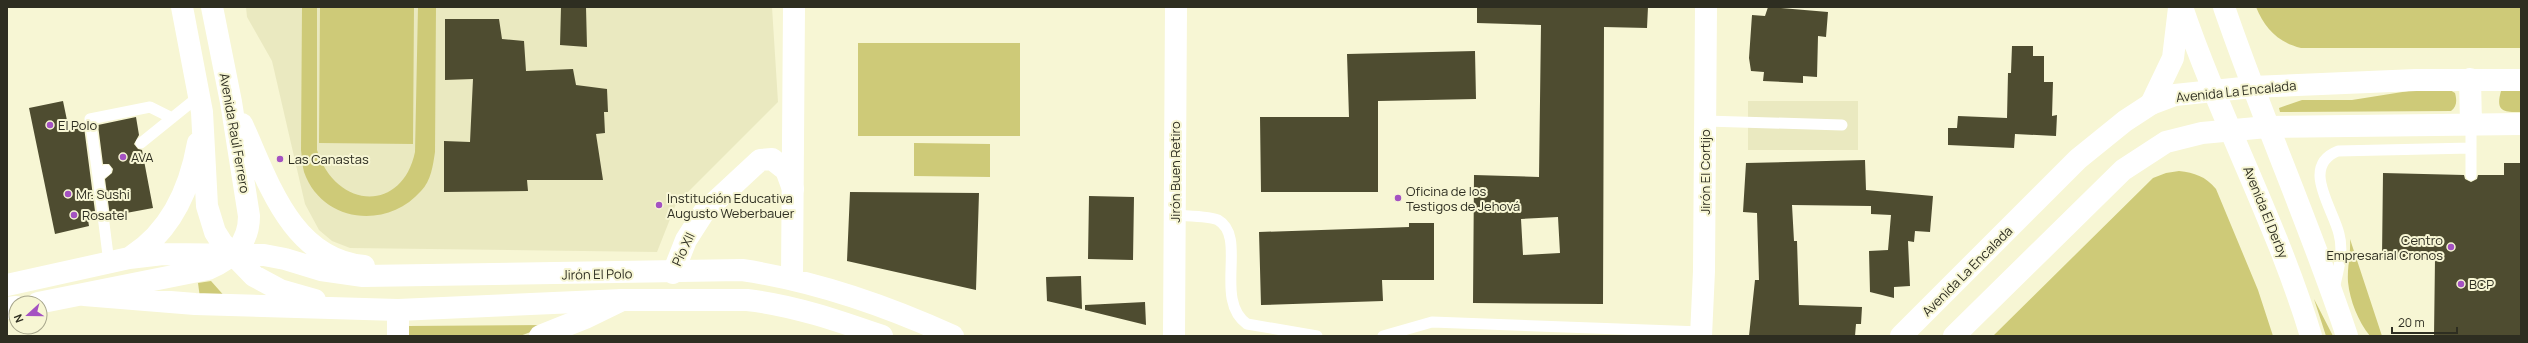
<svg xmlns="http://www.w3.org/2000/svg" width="2528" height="343" font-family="Manrope,sans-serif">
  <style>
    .built { fill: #eae9c0 }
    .green { fill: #ceca78 }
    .building { fill: #4e4c30; fill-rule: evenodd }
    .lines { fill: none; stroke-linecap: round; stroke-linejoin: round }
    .lane { stroke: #fff; stroke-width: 11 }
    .street { stroke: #fff; stroke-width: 22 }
    .secondary { stroke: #fff; stroke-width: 22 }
    .primary { stroke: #fff; stroke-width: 22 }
    .poi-dot { fill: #a452c2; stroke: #f7f6d4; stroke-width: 1.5 }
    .labels { text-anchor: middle; stroke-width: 4; stroke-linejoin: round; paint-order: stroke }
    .street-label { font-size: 13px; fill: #2e2e21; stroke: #f7f6d4 }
    .poi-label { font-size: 13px; fill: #2e2e21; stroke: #f7f6d4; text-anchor: start }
  </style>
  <rect width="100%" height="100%" fill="#f7f6d4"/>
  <path class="built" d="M246,7H772L778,102L676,204L657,252L350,248L332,241L319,230L305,204L272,61L247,17Z
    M1748,101H1858V150H1748Z"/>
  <path class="green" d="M302,7H317V150C335,209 402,214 415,152L418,7H436L435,152C433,165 431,181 421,191C387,230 322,223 304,172C302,165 302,157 301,150Z
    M320,7H414L413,144L319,143Z
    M2256,7H2521V48H2301C2278,42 2265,29 2256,7Z
    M858,43H1020V136H858Z
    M2505,89H2521V112C2504,112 2495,112 2501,91Z
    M2415,90H2450L2455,93C2457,101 2457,106 2451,111L2280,112L2279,108L2302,100H2352Z
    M914,143L990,144V177L914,176Z
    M2179,171C2195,173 2205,176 2216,189L2258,290L2273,336H1993L2153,178L2166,173Z
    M2350,239L2382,336H2370C2358,321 2350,301 2348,282C2347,267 2351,253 2350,239Z
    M211,281L227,299L200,298L198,283Z
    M2314,299L2333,336H2326Z
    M549,325L520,336H408V326Z"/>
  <path class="building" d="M561,7H586L587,47L560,45Z
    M1477,7H1648L1647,28L1604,27L1603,304L1473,303L1474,175L1539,177L1541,25L1477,23ZM1558,217L1560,253L1523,255L1521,219Z
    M1768,7L1828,12L1826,37L1818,36L1817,77L1803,76V83L1763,81L1764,72L1751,71L1749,58L1752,15L1765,16Z
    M445,19H499L502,39L524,41L526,71L573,69L576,85L607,89L608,112H604L605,133L596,134L603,180H527L528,191L444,192V141L470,142L473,79L445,80Z
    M2012,46H2033V56H2044V82H2053L2052,116L2057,115L2056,136L2015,134L2014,148L1948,145V128H1957L1958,116L2007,118L2008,73H2011Z
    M1475,51L1476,99L1378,101V192H1261L1260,117H1349L1347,54Z
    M63,101L69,130L84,127L96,219L88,220L89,226L55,234L29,108Z
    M136,117L139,135L134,144L138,149L142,150L153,208L110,216L105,179L112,173L113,169L109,164H103L98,125Z
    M1865,160L1866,190L1933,196L1930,232L1915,231L1914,242L1908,241L1910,286L1894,287V298L1870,292L1869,251L1888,250L1891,215L1871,214V206L1792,205L1794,241H1797L1799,305L1862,307L1861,324H1856L1855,336H1749L1755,280H1759L1757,213L1743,212L1746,163Z
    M2504,163H2521L2520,336H2434L2435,259L2382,258L2383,173L2464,175L2465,179L2471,182L2477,179L2478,175H2504Z
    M850,192L979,193L976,290L847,261Z
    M1089,196L1134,197L1133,260L1088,259Z
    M1409,223H1434V280H1382L1383,301L1261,305L1259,232L1409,227Z
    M1081,276L1082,309L1047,301L1046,277Z
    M1145,302L1146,325L1085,310V305Z"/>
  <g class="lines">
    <path class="lane" d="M1706,121L1842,125
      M2471,124V175
      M141,143L198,97
      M106,170L98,176L109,263
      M98,176L90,119L150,107L172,118
      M1175,215C1185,216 1211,216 1218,220C1248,237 1213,300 1247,324L1317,336
      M2334,289C2338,271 2344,252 2339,234C2333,208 2300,166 2338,151L2471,148
      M1383,336L1432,322L1701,332"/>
    <path class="street" d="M673,273L686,240L704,212L760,160L772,159L786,170L793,189
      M398,336V310
      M540,336L585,318L622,300
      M1174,336L1176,7"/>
    <path class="secondary" d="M182,7L202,112L207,206L215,232L222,243L254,276L280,290L315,300
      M2470,79L2471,124
      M242,124C268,181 291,259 364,266
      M132,256C171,231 190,188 198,143
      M792,278L794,7
      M7,285L129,258L163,254L264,255L285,259L321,270L363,276L742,270C816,281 885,305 953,336
      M84,295L195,304L398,310L622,300H747C793,305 839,321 882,336
      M38,303L208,269C232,259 249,244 249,216L231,102L212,7
      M7,308L16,307
      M1701,336L1704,271L1706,7
      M1901,336L2078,159L2125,121L2151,104L2175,95L2252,87L2416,80H2521
      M1954,336L2123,170L2166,142L2202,133L2267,127L2521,124"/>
    <path class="primary" d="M2182,7C2220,119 2277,223 2311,336
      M2224,7C2262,118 2310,225 2347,336
      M2151,104L2173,58L2179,8"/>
  </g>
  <g class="poi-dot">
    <circle cx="50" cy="125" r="4"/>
    <circle cx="123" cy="157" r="4"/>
    <circle cx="280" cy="159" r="4"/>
    <circle cx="68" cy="194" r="4"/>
    <circle cx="1398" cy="198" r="4"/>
    <circle cx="659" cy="205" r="4"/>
    <circle cx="74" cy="215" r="4"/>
    <circle cx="2451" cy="247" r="4"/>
    <circle cx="2461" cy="284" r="4"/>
  </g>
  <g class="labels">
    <g class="street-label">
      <text transform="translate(2236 91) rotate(-6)" y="5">Avenida La Encalada</text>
      <text transform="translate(235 133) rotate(80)" y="5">Avenida Raúl Ferrero</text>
      <text transform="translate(1175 172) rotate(-90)" y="5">Jirón Buen Retiro</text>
      <text transform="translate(1705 172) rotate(-90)" y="5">Jirón El Cortijo</text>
      <text transform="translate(2266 212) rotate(68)" y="5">Avenida El Derby</text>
      <text transform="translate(683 249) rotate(-65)" y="5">Pío XII</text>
      <text transform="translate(1967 271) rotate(-45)" y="5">Avenida La Encalada</text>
      <text transform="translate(597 274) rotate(-1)" y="5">Jirón El Polo</text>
    </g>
    <g class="poi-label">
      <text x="58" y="130">El Polo</text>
      <text x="131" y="162">AVA</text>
      <text x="288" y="164">Las Canastas</text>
      <text x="1406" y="196">Oficina de los<tspan x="1406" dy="15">Testigos de Jehová</tspan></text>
      <text x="76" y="199">Mr. Sushi</text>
      <text x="667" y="203">Institución Educativa<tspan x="667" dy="15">Augusto Weberbauer</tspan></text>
      <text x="82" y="220">Rosatel</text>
      <text x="2443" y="245" text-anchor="end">Centro<tspan x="2443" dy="15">Empresarial Cronos</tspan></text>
      <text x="2469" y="289">BCP</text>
    </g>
  </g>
  <rect width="2528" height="343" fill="none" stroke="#2e2e21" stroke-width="16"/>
  <g transform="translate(28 315) rotate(249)"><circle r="19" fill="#f7f6d4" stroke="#a7a68c"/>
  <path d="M0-3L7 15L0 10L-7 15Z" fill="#a452c2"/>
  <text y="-6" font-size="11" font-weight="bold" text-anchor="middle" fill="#2e2e21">N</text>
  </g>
  <path d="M2392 327v6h65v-6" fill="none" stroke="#2e2e21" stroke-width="2"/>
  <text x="2398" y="327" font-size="12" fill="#2e2e21" stroke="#f7f6d4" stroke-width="3" paint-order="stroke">20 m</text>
</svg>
